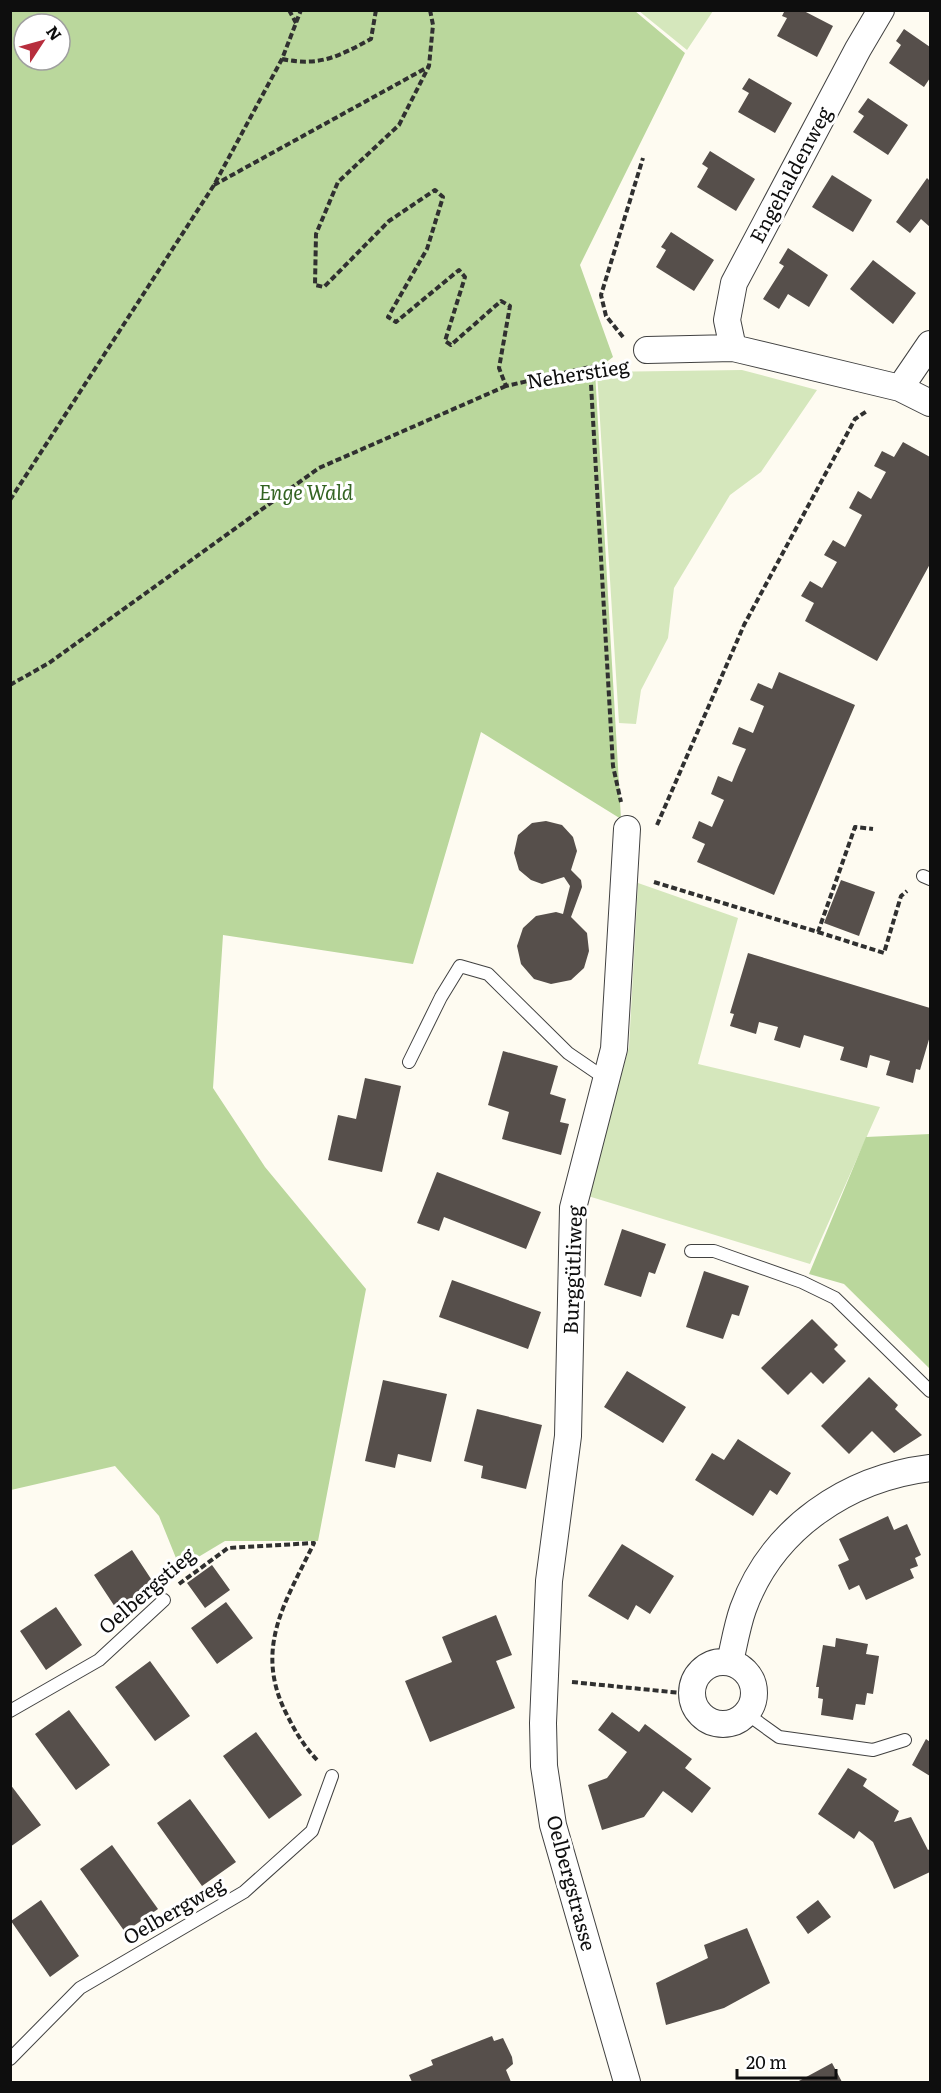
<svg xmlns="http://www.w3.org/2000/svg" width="941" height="2093" font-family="Literata,serif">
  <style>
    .green { fill: #d5e7bc }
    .forest { fill: #bad79c; fill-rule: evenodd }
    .building { fill: #564f4b }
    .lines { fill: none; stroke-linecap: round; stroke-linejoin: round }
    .service-casing { stroke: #414141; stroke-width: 14 }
    .minor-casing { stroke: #414141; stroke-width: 28 }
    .path { stroke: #303030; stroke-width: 4; stroke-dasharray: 6 3; stroke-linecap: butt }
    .service { stroke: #fff; stroke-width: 12 }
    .minor { stroke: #fff; stroke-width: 26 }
    .labels { text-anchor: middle; stroke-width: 6; stroke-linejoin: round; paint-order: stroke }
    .street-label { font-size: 20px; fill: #0e0e0e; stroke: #fff }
    .park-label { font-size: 20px; font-style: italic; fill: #336322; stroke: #fff }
  </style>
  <rect width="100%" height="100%" fill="#fefbf1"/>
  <path class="green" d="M639,11H713L687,50Z
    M742,370L817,390L761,472L730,495L674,588L668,638L641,690L636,724L619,723L597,372Z
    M638,883L738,918L698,1064L880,1107L810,1264L588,1196L629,1047Z"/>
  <path class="forest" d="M10,11H635L685,53L580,265L613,357L595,371L621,819L481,732L413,964L223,935L213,1088L265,1167L366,1289L318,1541H225L180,1568L159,1516L115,1466L11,1490ZM24,24H60V60H24Z
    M930,1134V1369L844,1284L809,1274L866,1137Z"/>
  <path class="building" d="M785,10H802L833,26L817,57L777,36L787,18L782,16Z
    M904,29L930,47V78L924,87L889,63L901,45L896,41Z
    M749,78L792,103L775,133L738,112L749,93L742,89Z
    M868,98L908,125L888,155L853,132L864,116L858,112Z
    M710,151L755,179L736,211L697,187L708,168L702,164Z
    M832,175L872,200L853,232L812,207Z
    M927,178L930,181V227L921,219L910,233L896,222Z
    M671,232L714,260L694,291L656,267L666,250L661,247Z
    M788,248L828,275L809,307L788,294L779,309L763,299L784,266L779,263Z
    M873,260L916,293L893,324L850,289Z
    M903,442L930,457V564L877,661L805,621L814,603L801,596L810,581L822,588L837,562L824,555L833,540L845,547L862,515L849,508L858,491L871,499L886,472L874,466L882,451L894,457Z
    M779,672L855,705L774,895L697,862L705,844L692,838L699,821L712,827L724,800L711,794L718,776L732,782L738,767L746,749L732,744L739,727L753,733L764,706L750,700L758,683L772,689Z
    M546,821L562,825L573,837L577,851L571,870L581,880L582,887L571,917L587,933L589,951L584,968L571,980L551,984L534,979L521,964L517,946L523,928L536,916L556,912L563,914L570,886L564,877L542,884L531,880L519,870L514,853L518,835L532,823Z
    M841,880L875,892L859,936L824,923Z
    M748,953L930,1008V1036L920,1070L916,1069L913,1083L886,1075L890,1061L870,1055L867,1068L840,1060L844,1047L804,1035L800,1048L774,1040L778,1027L759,1022L756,1034L730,1026L734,1014L730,1013Z
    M503,1051L558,1066L550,1094L566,1099L560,1122L569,1124L561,1155L502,1139L509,1112L488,1105Z
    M365,1078L401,1086L382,1172L328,1160L338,1115L356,1119Z
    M437,1172L541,1212L526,1249L444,1217L439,1231L417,1223Z
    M622,1229L666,1244L655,1274L649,1272L641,1297L604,1285Z
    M704,1271L749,1286L739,1316L732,1314L723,1339L686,1327Z
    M452,1280L541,1312L528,1349L439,1317Z
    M812,1319L838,1345L834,1349L846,1361L823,1384L811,1372L788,1395L761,1368Z
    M627,1371L686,1407L663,1443L604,1407Z
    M869,1377L898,1405L895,1409L922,1435L894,1453L872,1431L849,1454L821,1426Z
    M383,1380L447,1394L431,1462L398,1454L395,1468L365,1461Z
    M477,1409L542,1425L526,1489L481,1478L483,1466L464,1461Z
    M738,1439L791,1473L777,1495L770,1490L753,1516L695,1480L712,1453L724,1460Z
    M888,1516L894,1530L907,1524L921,1555L915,1558L918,1566L910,1569L914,1578L866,1600L859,1585L849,1590L838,1565L849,1560L839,1539Z
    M622,1544L674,1576L650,1614L636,1605L628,1620L588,1596Z
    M132,1550L157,1588L119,1613L94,1575Z
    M212,1565L230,1590L205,1608L187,1583Z
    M226,1602L253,1638L217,1664L191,1628Z
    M56,1607L82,1645L46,1670L20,1631Z
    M496,1615L512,1655L496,1661L515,1708L430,1742L405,1681L452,1662L442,1637Z
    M836,1638L868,1644L866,1654L879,1656L873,1694L867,1693L865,1705L856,1704L853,1720L821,1715L823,1699L818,1698L819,1687H816L823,1645L835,1647Z
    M150,1661L190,1716L155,1741L115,1687Z
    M69,1710L110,1765L76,1790L35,1734Z
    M612,1712L639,1732L645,1724L692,1759L685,1768L711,1788L692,1813L663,1791L644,1817L602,1830L588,1785L607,1778L627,1752L598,1730Z
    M256,1732L302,1795L269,1819L223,1756Z
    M926,1739L930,1742V1776L912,1765Z
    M848,1768L867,1779L863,1786L899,1811L894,1822L911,1817L928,1850L930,1849V1872L894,1889L873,1842L859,1831L854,1839L818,1814Z
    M10,1784L41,1825L10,1847Z
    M190,1799L236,1862L202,1886L157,1823Z
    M112,1845L158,1909L125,1932L80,1869Z
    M41,1900L79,1956L50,1977L11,1921Z
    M818,1900L831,1917L808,1934L796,1917Z
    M747,1928L770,1983L724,2008L666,2025L656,1983L708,1958L704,1945Z
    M492,2036L494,2041L503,2038L512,2057L513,2064L506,2070L511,2082H412L409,2075L433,2065L431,2060Z
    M832,2063L842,2082H797Z"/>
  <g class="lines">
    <defs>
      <path id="service" d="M923,876L930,879
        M409,1062L441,997L460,966L488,974L568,1053L606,1079
        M691,1251H714L802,1282L835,1298L930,1391
        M10,1711L99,1660L164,1600
        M747,1714L779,1737L873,1750L905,1740
        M10,2059L80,1988L244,1892L312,1831L332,1776"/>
      <path id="minor" d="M733,348L727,320L734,283L858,49L881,10
        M647,350L733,348L900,388L930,403
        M900,388L930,344
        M692 1693a31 31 0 1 1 62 0a31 31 0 1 1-62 0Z
        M730,1662C734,1645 737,1626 743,1609C772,1528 848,1478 930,1468
        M627,2082L553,1825L544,1766L543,1723L549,1581L568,1436L573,1208L614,1049L627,829"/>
    </defs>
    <use href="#service" class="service-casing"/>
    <use href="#minor" class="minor-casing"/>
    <path class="path" d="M289,10L296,23
      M430,10L433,25L429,66L399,125L338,182L316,234L315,285L324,287L389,221L435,190L443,197L427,249L388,317L396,322L459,270L465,277L445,341L451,345L501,301L510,306L499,368L506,386L590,367L623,365
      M282,59C320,67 339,56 371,39L376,10
      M214,185L428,67
      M623,337L606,316L601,295L643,158
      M590,367L613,766L621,802
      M10,500L214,185L282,59L301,10
      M10,685L49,663L319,468L506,386
      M657,825L744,625L855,419L867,411
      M654,882L818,932L855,827L873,829
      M818,932L884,953L901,896L907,891
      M179,1584L228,1548L314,1543C285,1603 253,1649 287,1715C296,1733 304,1746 317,1760
      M572,1682L691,1694"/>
    <use href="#service" class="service"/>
    <use href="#minor" class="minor"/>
  </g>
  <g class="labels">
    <g class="street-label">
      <text transform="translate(791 175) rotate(-62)" y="7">Engehaldenweg</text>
      <text transform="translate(578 374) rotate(-9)" y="7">Neherstieg</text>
      <text transform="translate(573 1270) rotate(-88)" y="7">Burggütliweg</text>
      <text transform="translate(147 1591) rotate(-41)" y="7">Oelbergstieg</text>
      <text transform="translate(571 1883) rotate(75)" y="7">Oelbergstrasse</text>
      <text transform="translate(174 1911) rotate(-30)" y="7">Oelbergweg</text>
    </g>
    <g class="park-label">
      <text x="306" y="500">Enge Wald</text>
    </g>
  </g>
  <rect width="941" height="2093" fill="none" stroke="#0e0e0e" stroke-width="24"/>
  <g transform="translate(42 42) rotate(54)"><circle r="28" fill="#ffffff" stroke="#9f9f9f" stroke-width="1.5"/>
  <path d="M0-4.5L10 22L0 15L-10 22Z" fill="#b72e3d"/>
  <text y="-9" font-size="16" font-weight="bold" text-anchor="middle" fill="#0e0e0e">N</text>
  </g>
  <path d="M737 2069v9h99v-9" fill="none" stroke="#0e0e0e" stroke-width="3"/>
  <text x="746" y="2069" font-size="18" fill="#0e0e0e" stroke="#ffffff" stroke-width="4.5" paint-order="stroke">20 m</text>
</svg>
